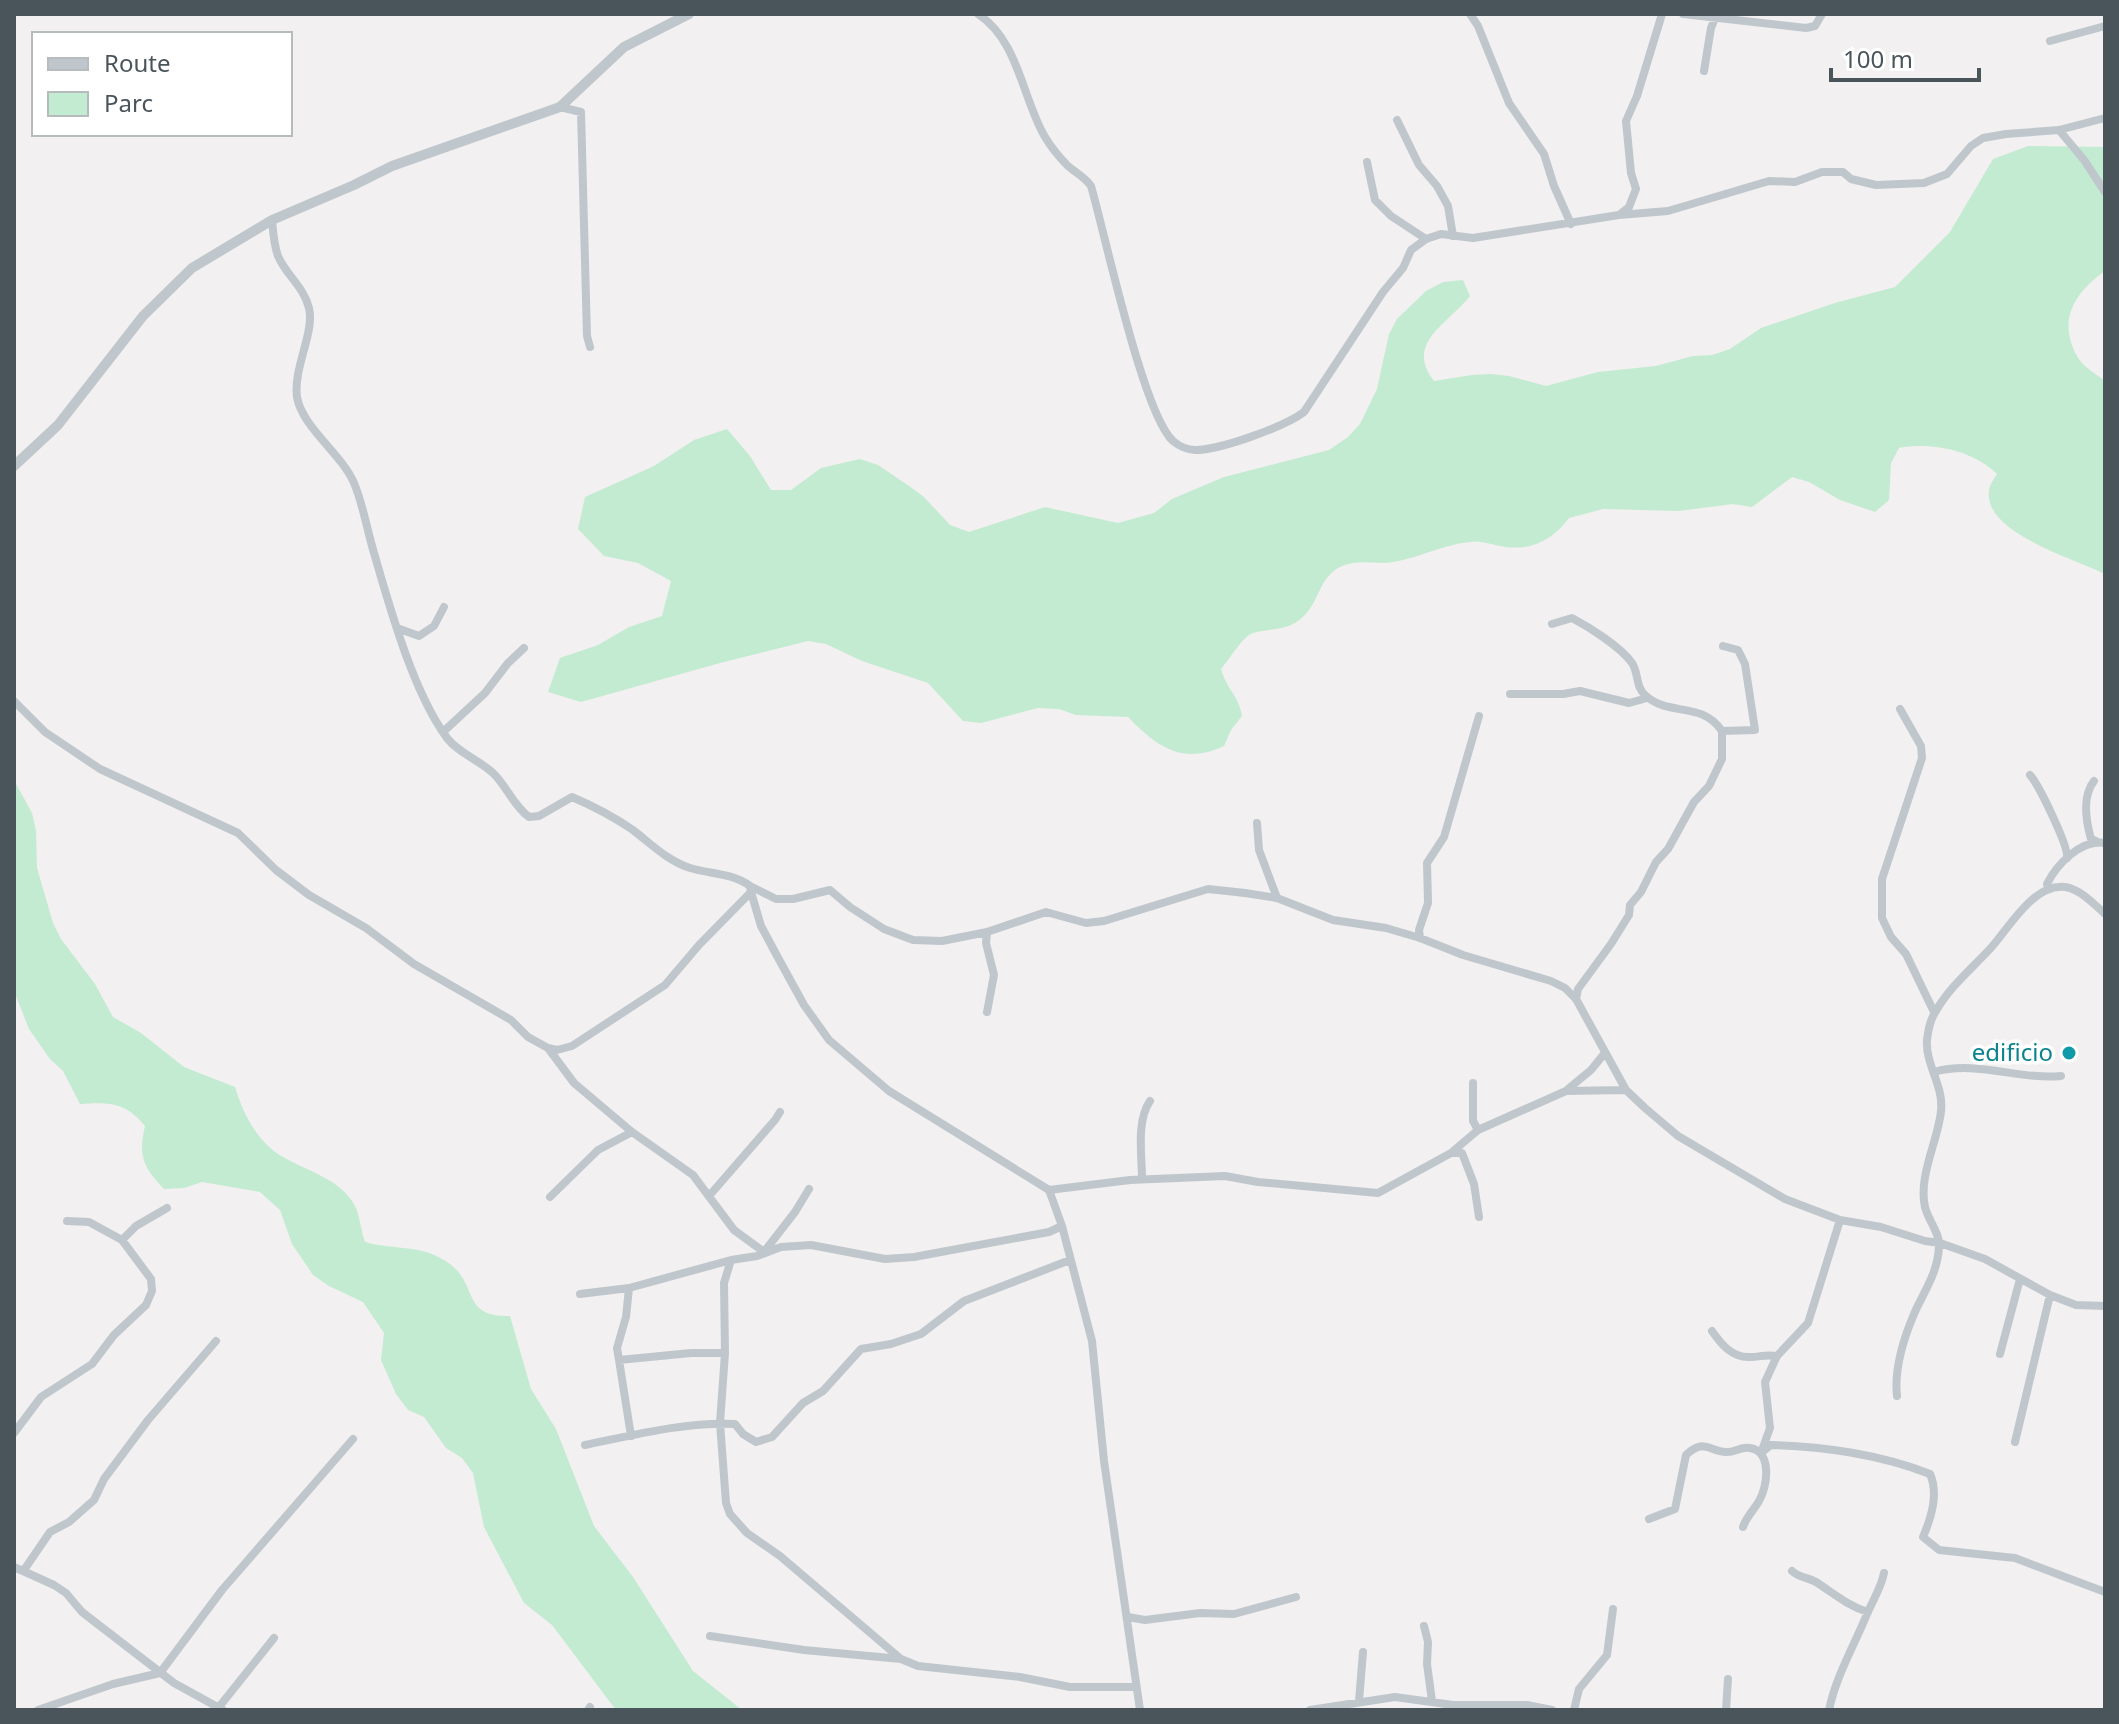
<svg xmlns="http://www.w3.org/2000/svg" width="2119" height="1724" font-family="'Noto Sans',sans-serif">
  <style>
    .green { fill: #c3ebd1 }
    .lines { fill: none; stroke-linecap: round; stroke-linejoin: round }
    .minor { stroke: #bfc7cd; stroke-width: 8 }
    .tertiary { stroke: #bfc7cd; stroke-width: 10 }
    .culture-dot { fill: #0f9aa8; stroke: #fff; stroke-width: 3 }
    .labels { text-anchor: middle; stroke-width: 7; stroke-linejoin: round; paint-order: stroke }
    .culture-label { font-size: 24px; fill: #0d838f; stroke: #fff; text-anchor: end }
  </style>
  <rect width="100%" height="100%" fill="#f2f0f0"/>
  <path class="green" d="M2028,146L2105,147V271C2075,292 2057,320 2077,356C2082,366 2096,374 2105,381V574C2076,559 1983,533 1989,491C1989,486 1994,479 1997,474C1972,450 1932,442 1899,448L1891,463L1889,500L1875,512L1840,500L1809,482L1792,477L1752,507L1733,504L1678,511L1603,509L1569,518C1552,541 1529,552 1500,546C1489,544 1482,541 1470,542C1444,544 1419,558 1393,562C1377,565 1361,559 1345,565C1319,574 1321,599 1304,616C1289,631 1272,628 1253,633C1242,637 1229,660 1221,669C1227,690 1238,694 1242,716L1231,730L1224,746C1183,765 1158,748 1128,717L1076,715L1059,709L1038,708L981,723L963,721L928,683L862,661L826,644L808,641L720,663L581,702L548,692L560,658L598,645L629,627L662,616L671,581L638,563L604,556L578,529L585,497L654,466L694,440L727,429L750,456L771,490H791L821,468L860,459L878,465L909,486L924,497L950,525L969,532L1045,507L1118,523L1154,513L1172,499L1224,477L1329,450L1348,437L1360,424L1377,389L1389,334L1397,319L1426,291L1443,282L1463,280L1470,296C1448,324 1404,343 1434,381L1472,375L1491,374L1509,376L1546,386L1598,372L1656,366L1693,356L1712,355L1730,349L1761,328L1835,303L1895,287L1950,232L1993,159Z
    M14,780L32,813L36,831L37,868L53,923L61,939L95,984L113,1017L141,1033L184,1067L235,1087C243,1114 258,1143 283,1157C307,1171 341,1179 355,1206C360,1216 361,1231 365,1242C396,1251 422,1243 450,1264C479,1286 461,1317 510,1316L531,1389L556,1429L594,1526L633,1577L693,1671L742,1710H616L552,1625L524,1603L484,1527L473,1473L462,1458L446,1448L424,1417L408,1410L396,1394L381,1360L384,1333L363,1302L329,1286L313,1275L292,1244L280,1210L260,1192L202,1182L184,1188L164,1189C143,1167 138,1156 145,1126C126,1102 109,1102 80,1104L63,1071L50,1059L29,1029L14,991Z"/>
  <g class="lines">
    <path class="minor" d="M978,14C1019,41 1022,98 1045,137C1051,147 1060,158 1068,166C1076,173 1085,177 1091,186C1105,234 1143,414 1173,441C1179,446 1188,450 1195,450C1220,450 1284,427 1304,412L1383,292L1403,268L1411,250L1426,239L1441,234L1473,238L1619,215L1668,211L1769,181L1795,182L1822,172H1843L1851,179L1876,185L1924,183L1947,174L1971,146L1983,138L2006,134L2059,130L2105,118
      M1470,14L1478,26L1509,103L1544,154L1554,186L1571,224
      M1683,14L1806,28L1815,26L1822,14
      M2050,41L2105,26
      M1704,71L1711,28L1715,18
      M560,107L581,112L587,336L590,347
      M1397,120L1419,165L1437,186L1448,206L1453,236
      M2059,130L2084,160L2105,192
      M1367,162L1375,200L1391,216L1426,239
      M1619,215L1629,207L1636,189L1631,173L1626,121L1637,96L1662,14
      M272,220C273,231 274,246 278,256C286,275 304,287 309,308C315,332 293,368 297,397C302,427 341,453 354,483C363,504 367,530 374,553C390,608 413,692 447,738C459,754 482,761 495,775C508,789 514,806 529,817L539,816L572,797C593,806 614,817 633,830C651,844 668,861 690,868C710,874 733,873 750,886
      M1552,624L1572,618C1589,627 1621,647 1632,663C1639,673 1635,687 1646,696C1670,717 1702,701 1722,731V759L1709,786L1694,802L1668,849L1656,862L1641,892L1630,905L1629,915L1611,944L1578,989L1576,999
      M397,628L419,636L434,626L444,607
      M1510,694H1563L1580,691L1629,703L1647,698
      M14,701L45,732L100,769L238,833L276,870L309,895L366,928L414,964L511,1020L528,1037L548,1048L557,1050L572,1046L665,985L699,945L751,892L750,886L776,899H793L830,890L850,907L884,929L913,940L942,941L987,932L1046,912L1086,923L1104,921L1208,889L1245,893L1277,898L1333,920L1386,928L1420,938L1463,955L1551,981L1565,988L1576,999L1626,1090L1645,1108L1678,1136L1785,1199L1840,1220L1881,1227L1925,1241L1940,1243L1985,1259L2050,1295L2076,1305L2105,1306
      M1900,709L1921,746L1922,758L1882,879V918L1891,937L1906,954L1934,1012
      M1722,731L1755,730L1745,664L1738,650L1723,646
      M443,732L485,693L508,663L524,648
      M2030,775C2039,785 2069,847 2067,858
      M2094,781C2082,796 2086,821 2091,839L2096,841
      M1257,823L1259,850L1277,898
      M2050,889L2047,884C2057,864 2081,839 2105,843
      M751,892L761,926L776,954L804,1005L829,1040L889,1091L1049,1190L1130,1180L1225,1176L1258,1182L1378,1193L1451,1153L1478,1130L1566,1091L1626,1090
      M987,932L986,943L994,975L987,1012
      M1420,938L1419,930L1428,903L1427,863L1444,837L1479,716
      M548,1048L574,1083L632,1132L693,1175L734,1230L764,1252L795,1212L809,1189
      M1934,1072C1976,1060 2019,1080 2061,1076
      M1473,1083V1121L1478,1130
      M1568,1089L1591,1070L1604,1054
      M1452,1153H1462L1474,1184L1479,1217
      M1142,1179C1142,1156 1136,1121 1150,1101
      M1049,1190L1062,1226L1092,1341L1104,1461L1140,1710
      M709,1196L775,1120L780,1112
      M550,1197L598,1150L632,1132
      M122,1240L136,1226L167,1208
      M629,1288L626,1317L617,1348L619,1360L691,1353H725
      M580,1294L629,1288L731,1260
      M1712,1331C1721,1344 1732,1358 1750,1357C1761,1357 1764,1354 1777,1356
      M2000,1354L2020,1279
      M619,1360L631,1436
      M1897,1396C1894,1369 1903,1340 1914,1314C1924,1291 1938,1273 1939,1246C1940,1233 1928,1220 1925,1207C1918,1176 1938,1141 1941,1111C1944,1086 1925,1064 1927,1040C1928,1031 1931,1018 1936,1011C1949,988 1970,970 1988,951C2007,932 2032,883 2065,887C2080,889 2094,904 2105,914
      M14,1433L41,1397L92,1364L114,1335L146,1305L152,1291L151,1279L122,1240L89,1222L67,1221
      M2015,1442L2050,1295
      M585,1445C634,1435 684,1422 735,1424L743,1434L756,1442L772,1437L803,1403L823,1391L861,1349L891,1344L921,1334L964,1301L1070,1260
      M1761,1453L1771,1445C1823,1446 1882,1455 1930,1474C1939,1494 1931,1518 1923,1537L1939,1550L2015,1558L2105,1592
      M1761,1453L1770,1428L1765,1382L1777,1356L1808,1323L1840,1220
      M1649,1519L1675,1509L1686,1455C1703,1438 1709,1451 1726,1452C1734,1453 1741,1446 1750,1448C1772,1451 1768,1486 1759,1501C1754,1510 1746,1517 1743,1527
      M14,1567L54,1585L66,1593L82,1612L174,1683L223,1710
      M24,1570L50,1532L69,1522L94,1500L104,1479L148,1420L216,1341
      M1792,1571C1799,1578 1808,1577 1816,1582C1833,1593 1848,1606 1868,1612
      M1128,1617L1145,1620L1200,1613L1234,1614L1296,1597
      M1424,1626L1428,1642L1427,1664L1432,1701
      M710,1636L804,1650L901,1659L918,1666L1020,1677L1070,1687H1136
      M901,1659L780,1556L747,1533L730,1514L726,1503L720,1423L725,1353L724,1283L731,1260L757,1256L781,1247L811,1245L885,1259L914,1257L1049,1232L1062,1226
      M1359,1701L1363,1652
      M219,1707L274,1638
      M38,1710L113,1684L160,1673L222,1590L353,1439
      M588,1710L590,1707
      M1310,1710L1395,1697L1453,1705H1527L1552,1710
      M1574,1710L1579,1689L1607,1655L1613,1609
      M1726,1710L1728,1679
      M1829,1710C1836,1676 1854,1646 1867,1614C1873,1600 1881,1588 1884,1573"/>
    <path class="tertiary" d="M14,466L58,425L143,316L192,268L272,220L354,185L392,166L560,107L624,47L689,14"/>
  </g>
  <circle class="culture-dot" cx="2069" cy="1053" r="8"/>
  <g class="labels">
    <g class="culture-label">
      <text x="2053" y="1061">edificio</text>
    </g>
  </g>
  <rect width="2119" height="1724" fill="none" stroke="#49545b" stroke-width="32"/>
  <rect x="32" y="32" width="260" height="104" fill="#ffffff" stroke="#b6bbbd" stroke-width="2"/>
  <rect x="48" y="58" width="40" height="12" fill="#bfc7cd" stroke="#b6bbbd" stroke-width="2"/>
  <text x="104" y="72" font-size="24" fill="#49545b">Route</text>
  <rect x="48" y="92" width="40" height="24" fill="#c3ebd1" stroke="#b6bbbd" stroke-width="2"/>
  <text x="104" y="112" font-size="24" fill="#49545b">Parc</text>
  <path d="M1831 68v12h148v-12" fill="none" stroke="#49545b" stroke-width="4"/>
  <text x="1843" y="68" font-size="24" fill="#49545b" stroke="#ffffff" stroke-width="6" paint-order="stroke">100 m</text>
</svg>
